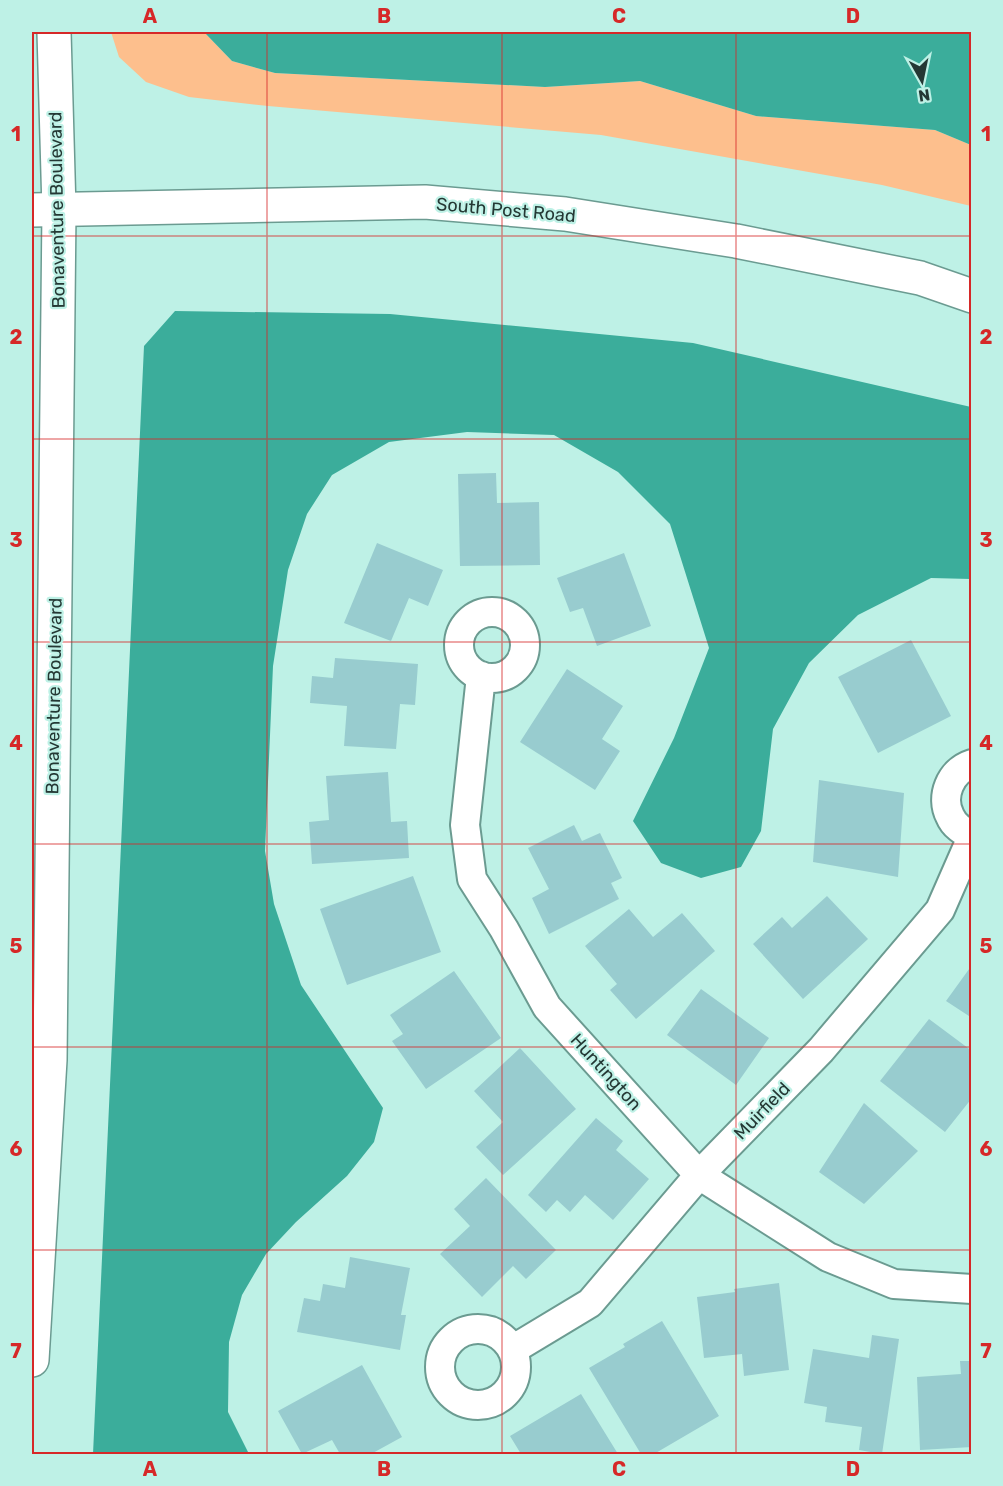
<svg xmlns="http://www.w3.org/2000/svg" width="1003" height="1486" font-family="Rubik,sans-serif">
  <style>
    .green { fill: #fdbf8d }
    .water { fill: #3bad9b }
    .building { fill: #98cccf }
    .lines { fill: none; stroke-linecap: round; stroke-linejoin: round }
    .minor-casing { stroke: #6b9b91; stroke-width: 32 }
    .tertiary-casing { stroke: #6b9b91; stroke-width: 36 }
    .secondary-casing { stroke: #6b9b91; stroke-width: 36 }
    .minor { stroke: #fff; stroke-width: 28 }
    .tertiary { stroke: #fff; stroke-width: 33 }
    .secondary { stroke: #fff; stroke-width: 33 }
    .grid { fill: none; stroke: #d62828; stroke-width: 1.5; stroke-opacity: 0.55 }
    .labels { text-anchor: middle; stroke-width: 4.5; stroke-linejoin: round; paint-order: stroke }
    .street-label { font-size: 18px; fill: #243834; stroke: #bef1e6 }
    .neatline { fill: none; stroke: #d62828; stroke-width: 2 }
    .grid-label { font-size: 20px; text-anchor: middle; font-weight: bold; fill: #d62828 }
  </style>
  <rect width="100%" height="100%" fill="#bef1e6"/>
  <path class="green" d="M111,32H204L232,61L275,73L545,87L640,81L756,116L935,130L971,145V206L882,185L601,135L268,106L189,97L146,82L119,57Z"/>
  <path class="water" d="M204,32H970L971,145L935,130L756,116L640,81L545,87L275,73L232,61Z
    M175,311L390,314L693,343L971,407V579L931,578L858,615L809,663L773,729L761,831L741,867L701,878L661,863L633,821L674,738L709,648L670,524L618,472L554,435L467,432L389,442L332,475L307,514L288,570L273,666L265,851L274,904L301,985L383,1108L374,1142L347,1176L296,1222L266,1254L242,1295L229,1342L228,1412L249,1454H93L144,346Z"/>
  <path class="building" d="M496,473L497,503L539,502L540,565L460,566L458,474Z
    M377,543L443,570L428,606L409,598L391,641L344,623Z
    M624,553L651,626L597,646L583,608L570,612L557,578Z
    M911,640L951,716L878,753L838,677Z
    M335,658L418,664L415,705L400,704L396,749L344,746L347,706L310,703L312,676L333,678Z
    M567,669L623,706L602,739L620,751L595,790L520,742Z
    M388,772L391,822L407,821L409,858L312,864L309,822L329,820L326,776Z
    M819,780L904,793L898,877L813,862Z
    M574,825L582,841L600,833L622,878L611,883L619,899L549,934L532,898L549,889L528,848Z
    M413,876L441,952L347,985L320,909Z
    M827,896L868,939L803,999L753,944L782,917L792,928Z
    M629,909L653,937L682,913L715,951L636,1019L610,990L617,984L585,946Z
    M972,965V1018L946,1001Z
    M454,971L501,1038L426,1089L392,1041L403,1034L390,1015Z
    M701,989L769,1038L736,1085L667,1035Z
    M929,1019L972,1051V1098L945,1132L880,1081Z
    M520,1048L576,1109L503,1175L476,1147L503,1122L474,1091Z
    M864,1103L918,1151L864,1204L819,1172Z
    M596,1118L623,1141L616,1150L649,1179L613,1220L585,1195L570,1212L557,1200L546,1212L528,1195Z
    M486,1178L556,1250L526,1279L513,1266L482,1297L440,1254L470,1226L454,1209Z
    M350,1257L410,1268L401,1315H406L400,1350L297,1332L304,1298L320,1301L323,1284L345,1288Z
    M779,1283L789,1370L744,1376L742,1354L704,1358L697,1297L735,1292L734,1289Z
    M662,1321L719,1416L654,1454H641L589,1368L625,1347L623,1344Z
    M872,1335L899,1339L882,1454L859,1450L862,1427L825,1422L827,1407L804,1403L813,1349L869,1358Z
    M960,1361H972V1447L920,1450L917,1377L961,1374Z
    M362,1365L402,1437L371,1454H340L332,1440L302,1454L278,1411Z
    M581,1394L618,1454H521L510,1436Z"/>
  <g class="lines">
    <defs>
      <path id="minor" d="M459 645a33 33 0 1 1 66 0a33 33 0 1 1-66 0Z
        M481,676L465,825L472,879L504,929L547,1007L699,1175L828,1257L894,1284L972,1289
        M972,764C950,771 940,797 950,816C954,826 963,831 972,836
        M440 1367a38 38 0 1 1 76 0a38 38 0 1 1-76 0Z
        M512,1350L590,1303L699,1175L821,1050L940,910L972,837"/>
      <path id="tertiary" d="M32,210L425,202L565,214L736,241L920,278L972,296"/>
      <path id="secondary" d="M32,1360L50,1060L59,210L54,32"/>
    </defs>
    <use href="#minor" class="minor-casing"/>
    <use href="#tertiary" class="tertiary-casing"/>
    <use href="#secondary" class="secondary-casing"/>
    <use href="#minor" class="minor"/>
    <use href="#tertiary" class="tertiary"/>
    <use href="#secondary" class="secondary"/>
  </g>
  <path class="grid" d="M267,32V1454M502,32V1454M736,32V1454M32,236H972M32,439H972M32,642H972M32,844H972M32,1047H972M32,1250H972"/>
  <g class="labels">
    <g class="street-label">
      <text transform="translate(57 210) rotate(-91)" y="6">Bonaventure Boulevard</text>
      <text transform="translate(506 210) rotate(5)" y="6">South Post Road</text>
      <text transform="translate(54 696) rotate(-89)" y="6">Bonaventure Boulevard</text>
      <text transform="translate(606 1072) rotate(48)" y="6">Huntington</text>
      <text transform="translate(762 1111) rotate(-46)" y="6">Muirfield</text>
    </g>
  </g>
  <rect width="1003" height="1486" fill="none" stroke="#bef1e6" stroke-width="66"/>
  <g transform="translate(922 81) rotate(171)" stroke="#bef1e6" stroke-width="4.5" paint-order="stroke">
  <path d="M0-4.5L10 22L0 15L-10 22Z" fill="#243834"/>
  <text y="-9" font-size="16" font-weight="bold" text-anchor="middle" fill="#243834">N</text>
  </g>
  <rect x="33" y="33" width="937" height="1420" class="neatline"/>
  <g class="grid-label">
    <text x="150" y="23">A</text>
    <text x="384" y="23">B</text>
    <text x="619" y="23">C</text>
    <text x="853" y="23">D</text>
    <text x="16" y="141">1</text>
    <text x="986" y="141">1</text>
    <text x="16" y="344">2</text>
    <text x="986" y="344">2</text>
    <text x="16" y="547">3</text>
    <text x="986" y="547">3</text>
    <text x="16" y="750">4</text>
    <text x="986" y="750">4</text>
    <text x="16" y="953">5</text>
    <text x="986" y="953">5</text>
    <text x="16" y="1156">6</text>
    <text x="986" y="1156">6</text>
    <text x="16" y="1358">7</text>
    <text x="986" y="1358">7</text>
    <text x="150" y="1476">A</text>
    <text x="384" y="1476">B</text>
    <text x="619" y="1476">C</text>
    <text x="853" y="1476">D</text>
  </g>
</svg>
